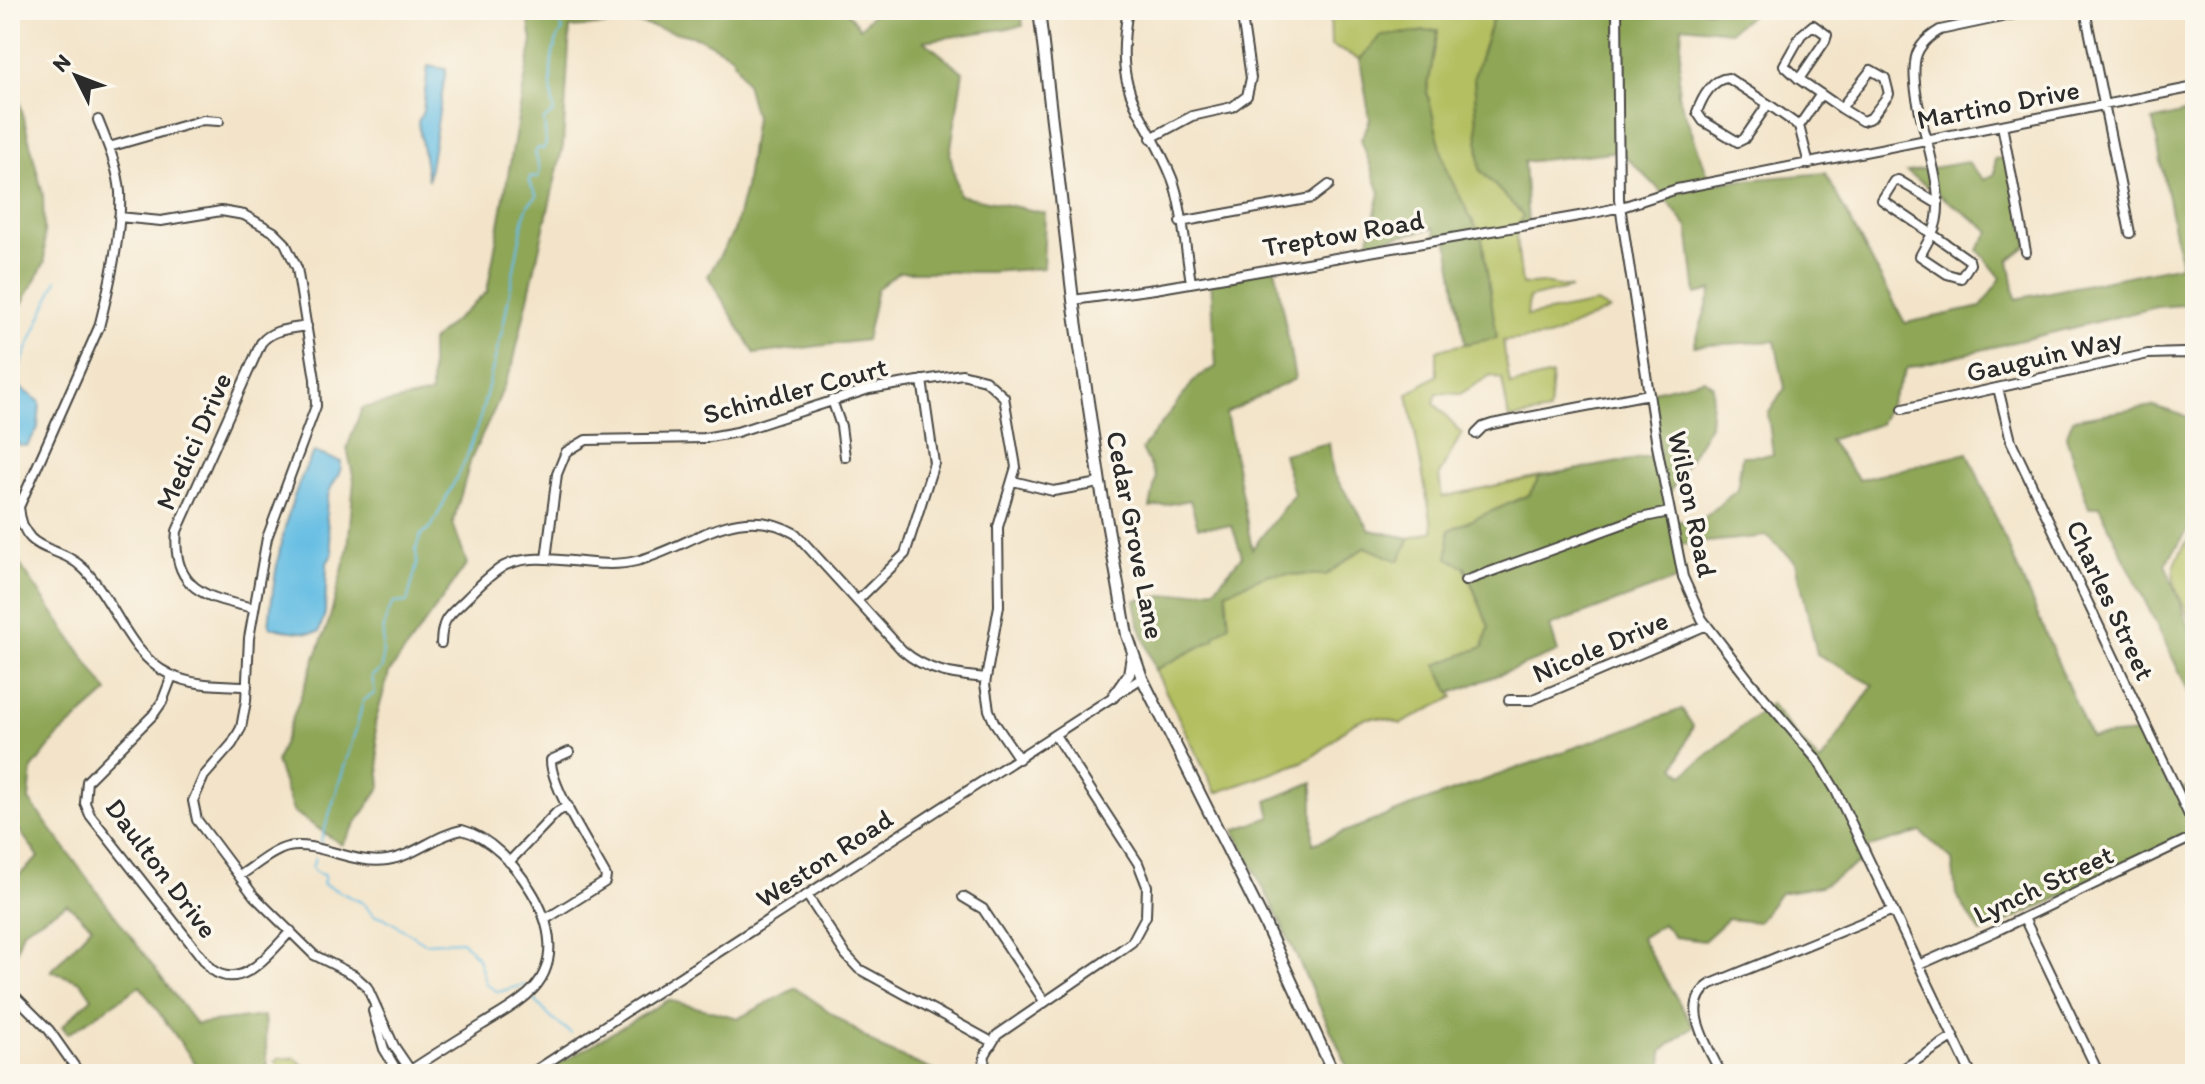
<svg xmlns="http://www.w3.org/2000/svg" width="2205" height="1084" font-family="Itim,sans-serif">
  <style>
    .green { fill: #b3bf61; stroke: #6f7546; stroke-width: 2 }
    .forest { fill: #8ea657; stroke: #5c6841; stroke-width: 2 }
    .water { fill: #66bee3; stroke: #487487; stroke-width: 2 }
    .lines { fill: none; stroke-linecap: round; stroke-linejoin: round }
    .stream { stroke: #66bee3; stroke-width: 2 }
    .minor-casing { stroke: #494743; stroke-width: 12 }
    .major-casing { stroke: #494743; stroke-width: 14 }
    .minor { stroke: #fff; stroke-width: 8 }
    .major { stroke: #fff; stroke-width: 10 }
    .labels { text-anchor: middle; stroke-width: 7; stroke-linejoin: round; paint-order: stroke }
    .street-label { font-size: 28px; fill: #2b2b2b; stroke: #fbf7ec }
  </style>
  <rect width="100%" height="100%" fill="#fbf7ec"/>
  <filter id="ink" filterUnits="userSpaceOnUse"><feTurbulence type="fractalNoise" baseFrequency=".0125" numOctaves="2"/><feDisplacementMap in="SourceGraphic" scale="16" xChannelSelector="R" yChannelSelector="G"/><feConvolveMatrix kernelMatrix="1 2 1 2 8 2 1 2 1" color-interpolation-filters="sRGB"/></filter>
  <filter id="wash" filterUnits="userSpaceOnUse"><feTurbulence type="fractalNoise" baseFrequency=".006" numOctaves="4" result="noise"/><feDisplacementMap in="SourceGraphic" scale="32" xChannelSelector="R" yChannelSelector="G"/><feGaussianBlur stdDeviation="1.8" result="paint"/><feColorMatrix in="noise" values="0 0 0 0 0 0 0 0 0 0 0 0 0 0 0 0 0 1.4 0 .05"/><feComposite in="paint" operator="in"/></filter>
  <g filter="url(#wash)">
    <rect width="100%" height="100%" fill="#f3e4c9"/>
    <path class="green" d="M1330,10H1497L1494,14L1474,77L1480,170L1523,215L1516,234L1522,285L1542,283L1571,288L1529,298L1527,316L1597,303L1609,310L1549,337L1503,341L1510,385L1552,375L1549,412L1509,419L1502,379L1491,375L1460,394L1437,393L1434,403L1462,433L1439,475L1442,497L1540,476L1529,495L1449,530L1489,627L1483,647L1436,665L1454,697L1401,724C1349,701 1342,744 1304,761C1276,773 1245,782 1216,793L1155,670L1214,639V636L1228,625L1225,592L1269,574L1326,575L1365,547L1399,561L1410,538L1433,531L1408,394L1437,375V350L1496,337L1482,239L1446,170L1427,92L1438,30L1381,36L1360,59L1331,46Z
      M2195,530V629C2173,581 2160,577 2195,530Z
      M279,1058H294L303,1065L305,1074H280L276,1061Z"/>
    <path class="forest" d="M527,10H845L860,28L877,10H1021L1023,26L924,41L963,72L950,154L959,195L1045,213L1043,268L990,272H899L877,289L866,340L755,354L708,276L734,231L745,188L755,117L746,83L731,55L699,38L637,23L570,28L563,145L513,364L495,408L471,459L453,523L467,564L389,673L375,723L381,786L342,845L293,811L276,762L329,621L348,548L354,480L347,448L362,408L431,394V341L487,292L532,41Z
      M1497,10H1761L1755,12L1730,31L1682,26L1678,95L1711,183L1825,173L1905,323L1981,307L2001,278L1978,250L1990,231L1907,172L1967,162L1984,180L1995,174V159L2010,157L2028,245L2009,260L2016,299L2181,265L2153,121L2195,110V304L2157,307L1907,368L1880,424L1829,440L1859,480L1968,453L2090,737L2139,733L2172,790L2195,786V837L1981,933L1956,895L1952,860L1921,832L1866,848L1869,857L1821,886L1780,893L1758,922L1728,919L1704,941L1674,937L1663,924L1641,938L1693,1026L1662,1051L1664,1074H1351L1281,923L1234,830L1271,817L1267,801L1313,782V844L1412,806L1682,709L1693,726L1675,767L1683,775L1770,704L1820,763L1873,685L1817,654L1796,562L1767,536L1678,545L1683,577L1550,626L1558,652L1451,693L1436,665L1483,647L1489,627L1465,567L1448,558L1449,530L1529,495L1540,476L1660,455L1649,392L1704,379L1713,386L1710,425L1668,495L1673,522L1703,519L1737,490L1742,456L1773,455L1768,414L1785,388L1775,341L1694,346L1712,290L1696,294L1688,228L1655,185L1620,151L1524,162L1528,224L1518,228L1523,215L1480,170L1474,77L1494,14Z
      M1438,30L1427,92L1446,170L1482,239L1497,338L1465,344L1447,237L1436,239L1434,228L1368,243L1380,193L1361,139L1370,120L1360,59L1381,36Z
      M17,91L43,195L45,262L10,326V93Z
      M1275,267L1295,379L1226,413L1252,549L1294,494L1283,454L1329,443L1333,473L1370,530L1410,538L1399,561L1365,547L1326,575L1269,574L1226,592L1229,625L1214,636L1215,639L1155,670L1139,624L1135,600L1214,589L1242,556L1232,526L1198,527L1190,500L1150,508L1156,477L1142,449L1197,377L1216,367L1211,278Z
      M2153,406L2195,419V520L2165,564L2195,642V704L2099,506L2089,508L2066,437L2073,419Z
      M10,550L108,692L58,736L32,769L29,800L196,1024L264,1016L268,1074H203L140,986L68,1034L62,1026L92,998L81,982L51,971L92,926L67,904L23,930L10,972V883L39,857L19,830L10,835Z
      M796,988L881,1048L941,1074H542L668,1000L739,1018Z"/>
    <path class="water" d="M428,66L446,69L428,180L418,122L423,111Z
      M11,381L40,402L38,428L27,446L18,445C13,424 8,403 11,381Z
      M314,452L341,462C342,475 334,479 330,490C322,511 329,533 333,553L327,563L325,613L319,632C308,634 278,630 269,626C274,571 285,502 314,452Z"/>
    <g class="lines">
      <path class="stream" d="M13,382L57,280
        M320,844L357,726L363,701L375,693L372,676L382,669C384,645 379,624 394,603L407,602L417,565L416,549L421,535L432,526L466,459L481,415L503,327L524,217L528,205L537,196L529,182L530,177H538L540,170L535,153L538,148L543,149L546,144L544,120L554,112C550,86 547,51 563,30L558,20L544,23L543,10
        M315,858L312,868L315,872L325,876L323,884L363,903L375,916L383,917L425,943L462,941L478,958L486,984L498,992L523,985L525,987
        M534,999L551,1018L571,1033"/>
    </g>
  </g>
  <g filter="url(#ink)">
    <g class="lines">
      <defs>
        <path id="minor" d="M1128,10C1112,98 1143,106 1172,178C1182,203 1186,254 1191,282
          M1617,10L1619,199L1657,446L1683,577L1702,619L1749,680L1818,761L1836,791L1971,1074
          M2085,10L2130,233
          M2194,10L2195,14
          M1813,25L1827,35L1825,41L1799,79L1784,65L1801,35Z
          M1871,70L1885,78L1889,94L1871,118L1862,121L1841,108Z
          M1728,78L1768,104L1744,139L1738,142L1703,121L1697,112C1702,98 1712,79 1728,78Z
          M1799,79L1841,108
          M1768,104L1799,126
          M98,120C107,143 118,167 120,192C122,231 109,288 99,327L19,507C24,558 57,541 85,570C115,601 128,654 169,674C192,686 221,685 247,686
          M2002,125L2026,252
          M1151,138L1192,116L1232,107L1247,96L1251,78L1241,10
          M109,147L203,120L219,121
          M1809,164L1799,126L1821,94
          M1938,204L1898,180L1894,181L1882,200L1932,234C1954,191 1909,112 1915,63C1916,48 1928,37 1940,30L2035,10
          M119,217L161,221L221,211L244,215L274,232L285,243L297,268L315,379L316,406L267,538L249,638L246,701L241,728L232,744L204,776L193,801L197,820L254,896L314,955L354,975L367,987L394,1046L413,1074
          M1180,222L1312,198L1329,185
          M1932,234L1969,260L1970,264L1961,278L1947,274L1920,256Z
          M1073,300L1155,289L1585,215L1625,206L1677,189L2195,87
          M1998,388L2011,441L2195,828
          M832,400L841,426L845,457
          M1903,409L2148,354L2184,353L2195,356
          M1476,434L1483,427L1492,424L1649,394
          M1013,481L1053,491L1100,483
          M546,559L557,474L566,452L586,440L704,438L737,432L869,389L962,374L985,380L1004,397L1016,467L998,527L999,606L985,684L989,710L994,722L1019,759
          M1465,581L1636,519L1669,512
          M857,601L905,554L934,463L922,380
          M254,608C206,598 171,589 177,531L261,343C272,329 290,329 307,326
          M441,643C442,617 449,616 467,598C478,587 490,574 504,566C541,547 593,572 636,561C690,548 738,499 796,534L902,650C927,672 954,675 986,678
          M172,676L162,702L153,715L87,781L85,803L90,815L211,969C242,993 270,952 291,931
          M1509,700H1531L1707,625
          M509,862L557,812L568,806
          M239,876C254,867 271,851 288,847C318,841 353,865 387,860C415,856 435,835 462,830C490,837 515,865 530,889C551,922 561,965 528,994C515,1006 498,1015 482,1025C456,1041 430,1057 405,1074
          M807,895L846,955L859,969L992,1042
          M963,897L983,909L1044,1001
          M2024,918L2099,1074
          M546,919L605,882L606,876C592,850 550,786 551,760L569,752
          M1919,965L1996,931L2184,841
          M10,991L49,1030L80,1074
          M373,1011L384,1049L399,1074
          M530,1074L1142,678
          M983,1074L985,1055L997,1035L1121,950L1132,942L1146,916L1147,886L1138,863L1055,735
          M1721,1074C1709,1047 1678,1005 1711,984L1893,910
          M1895,1074L1953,1037"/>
        <path id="major" d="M1039,10L1073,300L1100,483L1127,635L1142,678L1266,926L1334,1074
          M1113,697L1129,674L1132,656"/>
      </defs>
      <use href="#minor" class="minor-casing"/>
      <use href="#major" class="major-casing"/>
      <use href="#minor" class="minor"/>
      <use href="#major" class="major"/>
    </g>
  </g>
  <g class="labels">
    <g class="street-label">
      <text transform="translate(1998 104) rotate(-11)" y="10">Martino Drive</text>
      <text transform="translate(1343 233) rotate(-10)" y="10">Treptow Road</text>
      <text transform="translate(2044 355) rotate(-13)" y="10">Gauguin Way</text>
      <text transform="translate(795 390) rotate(-15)" y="10">Schindler Court</text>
      <text transform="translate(193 441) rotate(-66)" y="10">Medici Drive</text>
      <text transform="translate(1693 504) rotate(78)" y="10">Wilson Road</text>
      <text transform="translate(1136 535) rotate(79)" y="10">Cedar Grove Lane</text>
      <text transform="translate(2111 600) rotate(65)" y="10">Charles Street</text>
      <text transform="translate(1600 646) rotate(-23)" y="10">Nicole Drive</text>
      <text transform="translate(824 858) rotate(-33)" y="10">Weston Road</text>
      <text transform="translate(162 868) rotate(53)" y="10">Daulton Drive</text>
      <text transform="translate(2043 884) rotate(-25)" y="10">Lynch Street</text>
    </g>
  </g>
  <rect width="2205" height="1084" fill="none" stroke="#fbf7ec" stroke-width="40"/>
  <g transform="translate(76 76) rotate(312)" stroke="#fbf7ec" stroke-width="6" paint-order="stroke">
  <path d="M0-6L14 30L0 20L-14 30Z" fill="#2b2b2b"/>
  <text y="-12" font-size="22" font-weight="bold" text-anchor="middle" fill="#2b2b2b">N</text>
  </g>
</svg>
